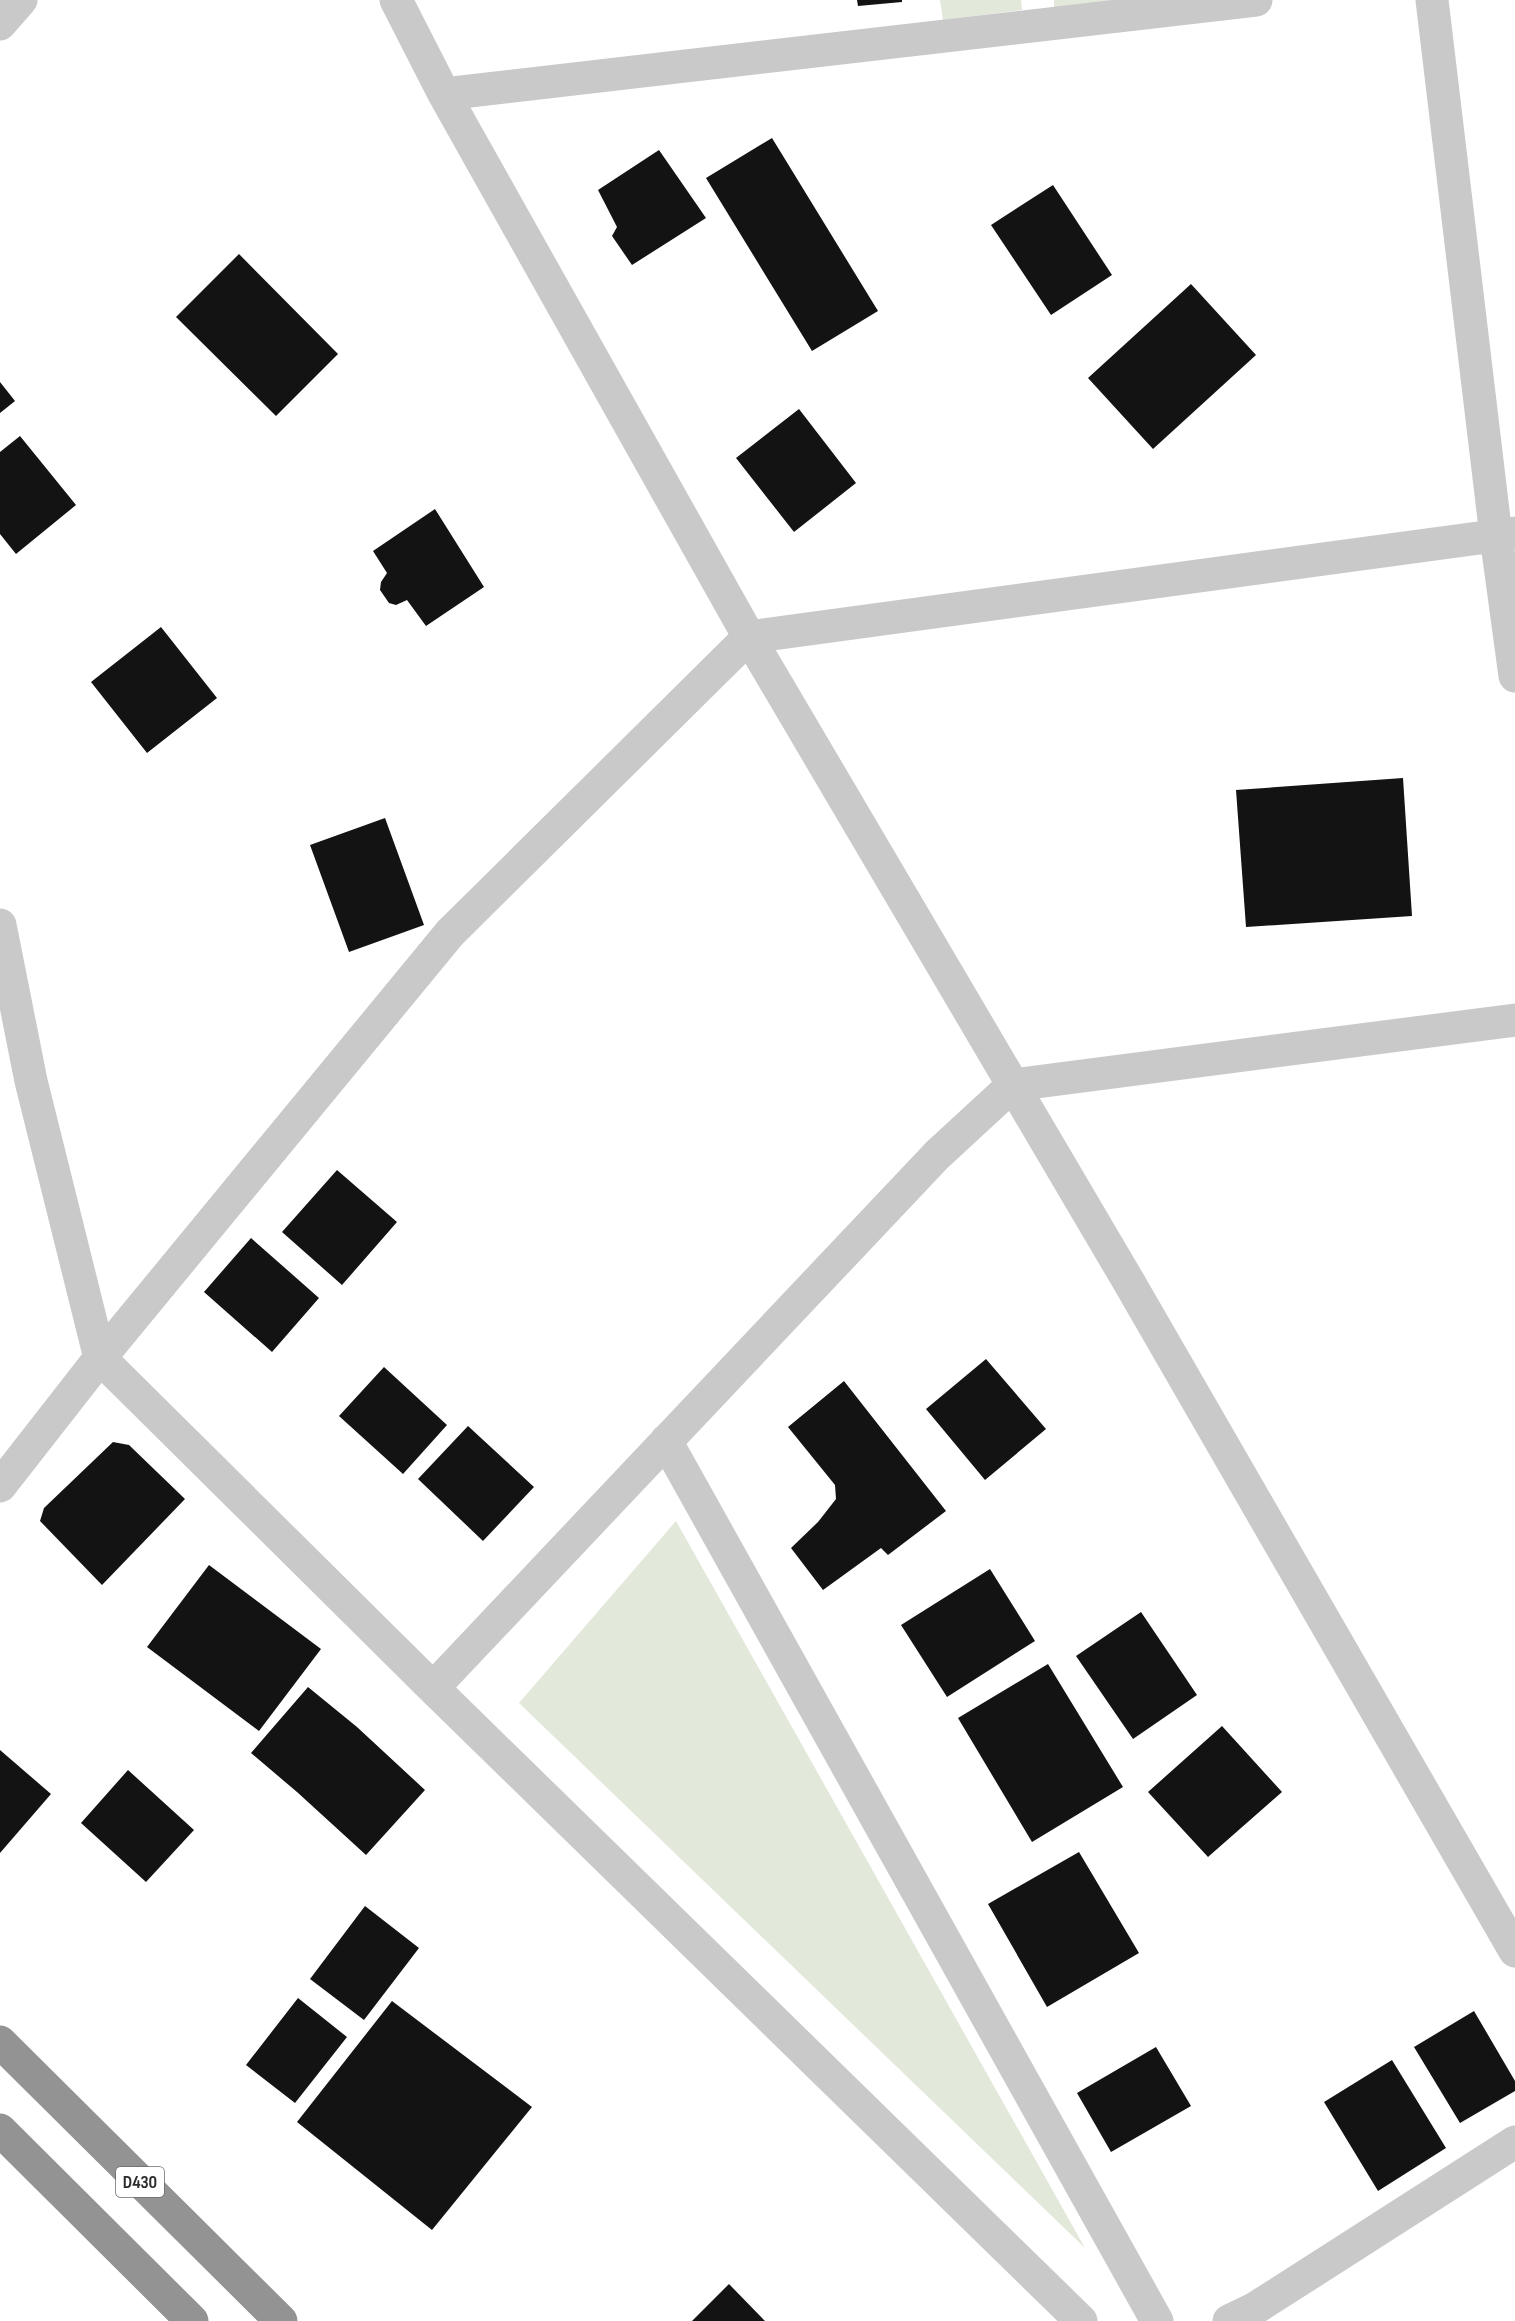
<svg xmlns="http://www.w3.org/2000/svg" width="1515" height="2321" font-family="'Sofia Sans Condensed',sans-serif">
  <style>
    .green { fill: #e2e8da }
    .building { fill: #131313 }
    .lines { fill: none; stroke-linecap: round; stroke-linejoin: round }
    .street { stroke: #c9c9c9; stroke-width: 33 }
    .highway { stroke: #939393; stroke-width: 33 }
    .labels { text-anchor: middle; stroke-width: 6; stroke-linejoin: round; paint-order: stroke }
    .shield { fill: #fff; stroke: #6b6b6b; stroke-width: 1.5 }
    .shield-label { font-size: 18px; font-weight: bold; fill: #2c2c2c }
  </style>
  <rect width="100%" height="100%" fill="#fff"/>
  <path class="green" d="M940,0H1021L1022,10L943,20Z
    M1054,0H1135L1054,8Z
    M676,1521L1085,2248L519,1703Z"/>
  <path class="building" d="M857,0H902V2L858,6Z
    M772,138L878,311L812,351L706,178Z
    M659,150L706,218L632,265L612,236L617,227L598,190Z
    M1053,185L1112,275L1051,315L991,225Z
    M239,254L338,354L276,416L176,317Z
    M1191,284L1256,355L1153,449L1088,378Z
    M0,382L15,401L0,413Z
    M799,409L856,483L794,532L736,458Z
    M20,436L76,505L16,554L0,534V452Z
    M435,509L484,587L426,626L407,600L396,605L389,603L380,590L381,582L387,573L373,551Z
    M161,627L217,698L147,753L91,682Z
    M1403,778L1412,916L1246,927L1236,790Z
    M385,818L424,925L349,952L310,845Z
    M337,1170L397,1222L342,1285L282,1232Z
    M251,1238L319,1298L272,1352L204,1292Z
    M986,1359L1046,1429L985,1480L926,1409Z
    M384,1367L447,1425L403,1474L339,1416Z
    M844,1381L946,1511L888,1555L881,1548L823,1590L791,1548L818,1522L836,1499L835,1485L788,1427Z
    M468,1426L534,1487L483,1541L418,1479Z
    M113,1442L129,1445L185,1499L102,1585L40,1521L44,1508Z
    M209,1565L321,1649L259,1731L147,1647Z
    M990,1569L1035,1641L947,1697L901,1625Z
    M1141,1612L1197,1695L1133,1739L1076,1656Z
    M1048,1664L1123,1787L1032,1842L958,1718Z
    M308,1687L357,1727L425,1790L366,1855L297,1792L251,1753Z
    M1222,1726L1282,1792L1208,1857L1148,1792Z
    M0,1750L51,1794L0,1853Z
    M128,1770L194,1830L146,1882L81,1823Z
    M1079,1852L1139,1953L1047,2007L988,1904Z
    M365,1906L419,1948L364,2020L310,1979Z
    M298,1998L347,2037L295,2103L246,2065Z
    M392,2001L532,2107L432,2230L297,2122Z
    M1474,2011L1515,2081V2091L1460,2123L1414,2047Z
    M1156,2047L1191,2106L1111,2152L1077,2093Z
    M1392,2060L1446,2148L1378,2191L1324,2102Z
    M729,2284L765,2321H692Z"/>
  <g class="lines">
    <path class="street" d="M396,0L444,94L749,637L1126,1277L1515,1951
      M1432,0L1496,536L1515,676
      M0,24L21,0
      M444,94L1256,0
      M0,925L31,1081L100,1358L433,1688L1081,2321
      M666,1441L1157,2321
      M0,1486L100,1358L450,933L749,637L1515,533
      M433,1688L937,1155L1013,1085L1515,1020
      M1229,2321L1254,2309L1515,2142"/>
    <path class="highway" d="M0,2042L281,2321
      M0,2130L192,2321"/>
  </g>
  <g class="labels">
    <rect class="shield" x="116" y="2167" width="48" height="30" rx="4.5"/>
    <g class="shield-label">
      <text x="140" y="2188">D430</text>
    </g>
  </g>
</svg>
